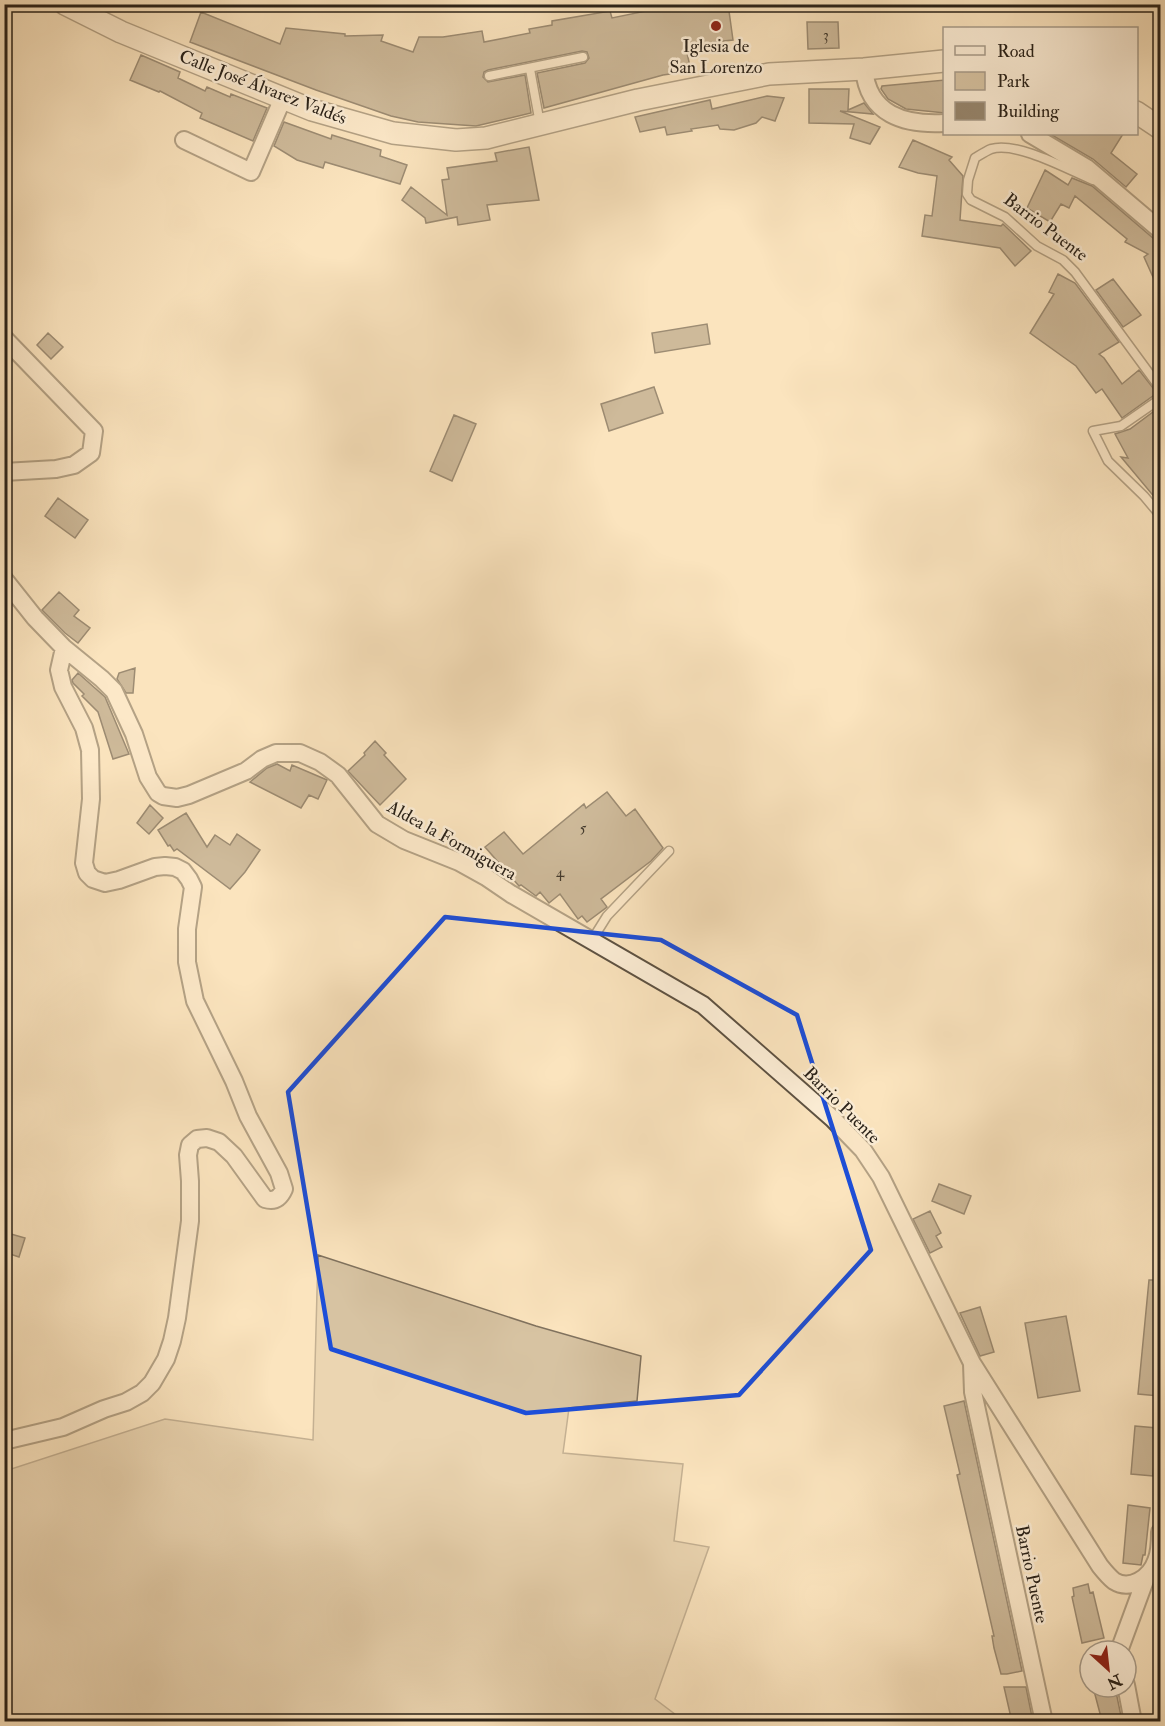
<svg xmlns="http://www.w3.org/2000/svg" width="1165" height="1726" font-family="'IM FELL Double Pica',serif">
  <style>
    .green { fill: #d7c3a2; stroke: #80725e; stroke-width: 1.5 }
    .building { fill: #97876f; stroke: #2a2219; stroke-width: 1.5 }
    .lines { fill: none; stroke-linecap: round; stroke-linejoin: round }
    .service-casing { stroke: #5e5242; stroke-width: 11 }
    .minor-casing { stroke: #5e5242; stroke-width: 20 }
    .tertiary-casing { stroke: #5e5242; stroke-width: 24 }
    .service { stroke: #fcedd5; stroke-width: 8 }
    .minor { stroke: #fcedd5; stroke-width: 16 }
    .tertiary { stroke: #fcedd5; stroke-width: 21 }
    .marked { fill: none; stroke: #1d4ed8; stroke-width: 4.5; stroke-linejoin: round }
    .poi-dot { fill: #8f2418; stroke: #fcedd5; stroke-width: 2 }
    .labels { text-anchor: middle; stroke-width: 5; stroke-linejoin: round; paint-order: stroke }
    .number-label { font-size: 15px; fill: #453b2e }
    .poi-label { font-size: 18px; fill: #2a2219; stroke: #fcedd5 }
    .street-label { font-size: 18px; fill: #2a2219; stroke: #fcedd5 }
  </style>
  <rect width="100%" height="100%" fill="#fbe4be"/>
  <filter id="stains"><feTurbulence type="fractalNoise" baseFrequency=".00333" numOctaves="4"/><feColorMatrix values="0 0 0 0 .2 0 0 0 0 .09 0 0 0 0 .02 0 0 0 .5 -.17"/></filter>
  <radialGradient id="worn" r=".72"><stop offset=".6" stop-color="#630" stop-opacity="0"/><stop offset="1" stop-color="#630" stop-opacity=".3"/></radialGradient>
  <path class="green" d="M318,1255L536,1326L641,1356L637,1401L569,1408L563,1453L683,1464L674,1541L709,1547L655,1699L684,1721H5V1471L165,1419L313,1440Z"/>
  <path class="building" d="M671,4H728L733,40L714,42L715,50L687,53L691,71L663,75L544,108L537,73L585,63L589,58L587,52L582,51L488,70L484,72L483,77L488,82L525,75L531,113L476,126L418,122L391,116L316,90L190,42L201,12L280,44L286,28L345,34V36L383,35L381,41L413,52L419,37H443L482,31L484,42L530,33L529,29L552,25V21L610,11L612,18L671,6Z
    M807,22H838L839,48L808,49Z
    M141,55L180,72L178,78L205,91L207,87L230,97L231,94L267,108L253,141L200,118L202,113L160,91L159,92L130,80Z
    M945,80V113L906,109L888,99L881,89L882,86Z
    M809,89H849L848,110L864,103L873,114L840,111L880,127L870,144L850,138L854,124L809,123Z
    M767,96L784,98L775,121L762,117L756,123L734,130L720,129L718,125L691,129L692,131L667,135L665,127L640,132L635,117L710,100L712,109Z
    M284,122L331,139L332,135L381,150L380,156L407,165L400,184L325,162L323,168L297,160L274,146Z
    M1050,134H1123L1111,153L1137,174L1126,187L1093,159Z
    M913,140L952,157L949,160L963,176L960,220L1001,226L1003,224L1031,251L1015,266L1000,248L922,236L925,215L932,216L937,176L918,173L899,167Z
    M529,147L539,200L487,205L490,220L458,225L457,217L426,223L425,218L402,200L411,187L447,215L442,180L449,179L447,168L497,161L495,153Z
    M1045,170L1068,185L1072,178L1092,186L1153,238L1161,240V295L1144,257L1148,254L1125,242L1127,239L1075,196L1069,208L1061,204L1050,222L1027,208Z
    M1058,274L1075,283L1119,342L1099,354L1104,358L1122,384L1139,370L1157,393L1122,418L1102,389L1096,393L1076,366L1030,333L1054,294L1049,292Z
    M1113,279L1141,315L1123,327L1096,290Z
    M707,324L710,344L655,353L652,333Z
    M48,333L63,347L51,359L37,345Z
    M654,387L663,413L609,431L601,404Z
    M1161,406V505L1121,457L1128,458L1115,434L1130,429Z
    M454,415L476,424L452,481L430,471Z
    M58,498L88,520L75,538L45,516Z
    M59,592L79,610L74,616L90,628L78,643L65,633L42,610Z
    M135,668L133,693H126L117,679L119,673Z
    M78,673L105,697L129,754L113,759L98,712L82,696L84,694L73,683L72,680Z
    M375,741L386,753L384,755L406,779L380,805L348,771L365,755L364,753Z
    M277,764L290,771L292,765L327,780L318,799L309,795L301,808L250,782L267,768Z
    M607,792L626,816L635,809L663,848L651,861L601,899L607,907L587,922L582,916L578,919L560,894L549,903L540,892L536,896L521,885L519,886L485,847L504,832L523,854L584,804L586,808Z
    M150,805L163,818L149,834L137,823Z
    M186,813L207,847L215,835L230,845L237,834L260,850L245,872L230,889L177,849L174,851L170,845L168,846L158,830Z
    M939,1184L971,1196L964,1214L932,1201Z
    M930,1211L941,1233L936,1236L942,1247L930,1253L913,1219Z
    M4,1232L25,1238L19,1257L4,1252Z
    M1149,1280H1161L1159,1396L1138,1394Z
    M980,1307L994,1352L980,1356L960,1313Z
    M1066,1316L1080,1391L1038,1398L1025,1323Z
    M964,1401L1022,1671L1007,1674H1001L994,1648L992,1636H994L957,1475L960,1474L944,1406Z
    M1135,1426L1157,1428L1153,1476L1131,1474Z
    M1128,1505L1150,1508L1145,1555H1143L1141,1565L1123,1563Z
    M1088,1584L1090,1593L1093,1592L1104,1638L1082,1643L1072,1597L1074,1596L1073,1588Z
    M1004,1687H1026L1033,1722H1012Z
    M1093,1687H1115L1121,1716L1102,1721Z"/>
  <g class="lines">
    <defs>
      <path id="service" d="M530,69L540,124
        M489,76L583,57
        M1093,180C1069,170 1017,141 991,149C986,151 980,155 975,158L968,180L967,194L971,200L1005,217L1037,246L1063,260L1075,272L1160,388
        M1160,399L1121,426L1093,431L1108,461L1144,496L1160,515
        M592,940L607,916L669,851"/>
      <path id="minor" d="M864,69C868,115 905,125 944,123
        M1030,134L1087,168L1160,230
        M184,140L251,172L283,98
        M4,338L94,431L91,453L74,465L56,469L4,472
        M4,579L35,618L64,648L102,679L114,691L134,734L148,777L158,793L163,796L177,798L189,795L246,771L262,759L276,753H300L320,762L338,775L377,824L404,840L459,862L486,877L511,894L703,1005L833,1119L863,1150L881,1177L972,1363L1100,1566C1104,1571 1109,1577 1114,1581C1130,1591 1150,1578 1156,1561C1160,1552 1160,1541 1160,1532
        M972,1364L973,1392L1044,1722
        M4,1441L63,1427L104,1409L126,1402L142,1393L152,1383L166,1359L172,1341L177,1318L190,1221V1181L188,1155L190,1145L197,1139L207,1138L219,1142L234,1156L265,1199C275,1202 280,1198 284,1189L279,1173L248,1116L234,1081L195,1001L187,962V929L193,887L189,879L183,871L175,867L165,866L155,867L119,880L105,883L93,879L87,873L84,863L91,799L90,750L84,728L63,687L59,670L64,648
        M1119,1651L1147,1575
        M1126,1685L1133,1722"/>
      <path id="tertiary" d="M65,4L121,32L312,110L393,133L456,140L486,138L638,100L769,74L864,69L944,61
        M1136,112L1160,128"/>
    </defs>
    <use href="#service" class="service-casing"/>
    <use href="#minor" class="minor-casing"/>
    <use href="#tertiary" class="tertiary-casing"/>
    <use href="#service" class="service"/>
    <use href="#minor" class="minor"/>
    <use href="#tertiary" class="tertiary"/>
  </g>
  <path d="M0 0H1165V1726H0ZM445,917L661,940L797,1015L871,1250L739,1395L526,1413L331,1349L288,1092Z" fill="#fbe4be" fill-opacity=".55" fill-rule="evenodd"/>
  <path class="marked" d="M445,917L661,940L797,1015L871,1250L739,1395L526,1413L331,1349L288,1092Z"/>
  <circle class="poi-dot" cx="716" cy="26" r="6"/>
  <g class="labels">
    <g class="number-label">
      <text x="826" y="40">3</text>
      <text x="583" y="833">5</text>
      <text x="560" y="877">4</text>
    </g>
    <g class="poi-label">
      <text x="716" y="52">Iglesia de<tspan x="716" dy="21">San Lorenzo</tspan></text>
    </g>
    <g class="street-label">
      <text transform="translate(263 87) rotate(21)" y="6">Calle José Álvarez Valdés</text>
      <text transform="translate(1046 227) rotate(37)" y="6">Barrio Puente</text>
      <text transform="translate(452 840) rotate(29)" y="6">Aldea la Formiguera</text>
      <text transform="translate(842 1105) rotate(45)" y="6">Barrio Puente</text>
      <text transform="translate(1032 1574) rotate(78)" y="6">Barrio Puente</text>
    </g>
  </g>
  <rect width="1165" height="1726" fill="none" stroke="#fbe4be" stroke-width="24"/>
  <rect x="6" y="6" width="1153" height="1714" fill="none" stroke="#2a2219" stroke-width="3"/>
  <rect x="12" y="12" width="1141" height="1702" fill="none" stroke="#2a2219" stroke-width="1.5"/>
  <rect x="943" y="27" width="195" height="108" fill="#fcedd5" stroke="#a89c8a" stroke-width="1.5"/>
  <rect x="955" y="46" width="30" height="9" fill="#fcedd5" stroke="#a89c8a" stroke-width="1.5"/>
  <text x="997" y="57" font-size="18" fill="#2a2219">Road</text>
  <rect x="955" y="72" width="30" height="18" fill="#d7c3a2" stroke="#a89c8a" stroke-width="1.5"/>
  <text x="997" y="87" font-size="18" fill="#2a2219">Park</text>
  <rect x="955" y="102" width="30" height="18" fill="#97876f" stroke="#a89c8a" stroke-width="1.5"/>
  <text x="997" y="117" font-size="18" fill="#2a2219">Building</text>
  <g transform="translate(1108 1669) rotate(153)"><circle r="28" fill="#fcedd5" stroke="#a89c8a" stroke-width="1.5"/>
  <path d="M0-4.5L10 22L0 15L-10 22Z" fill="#8f2418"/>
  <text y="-9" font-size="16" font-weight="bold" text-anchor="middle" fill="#2a2219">N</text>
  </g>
  <rect width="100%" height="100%" filter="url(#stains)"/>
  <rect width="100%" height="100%" fill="url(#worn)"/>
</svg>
